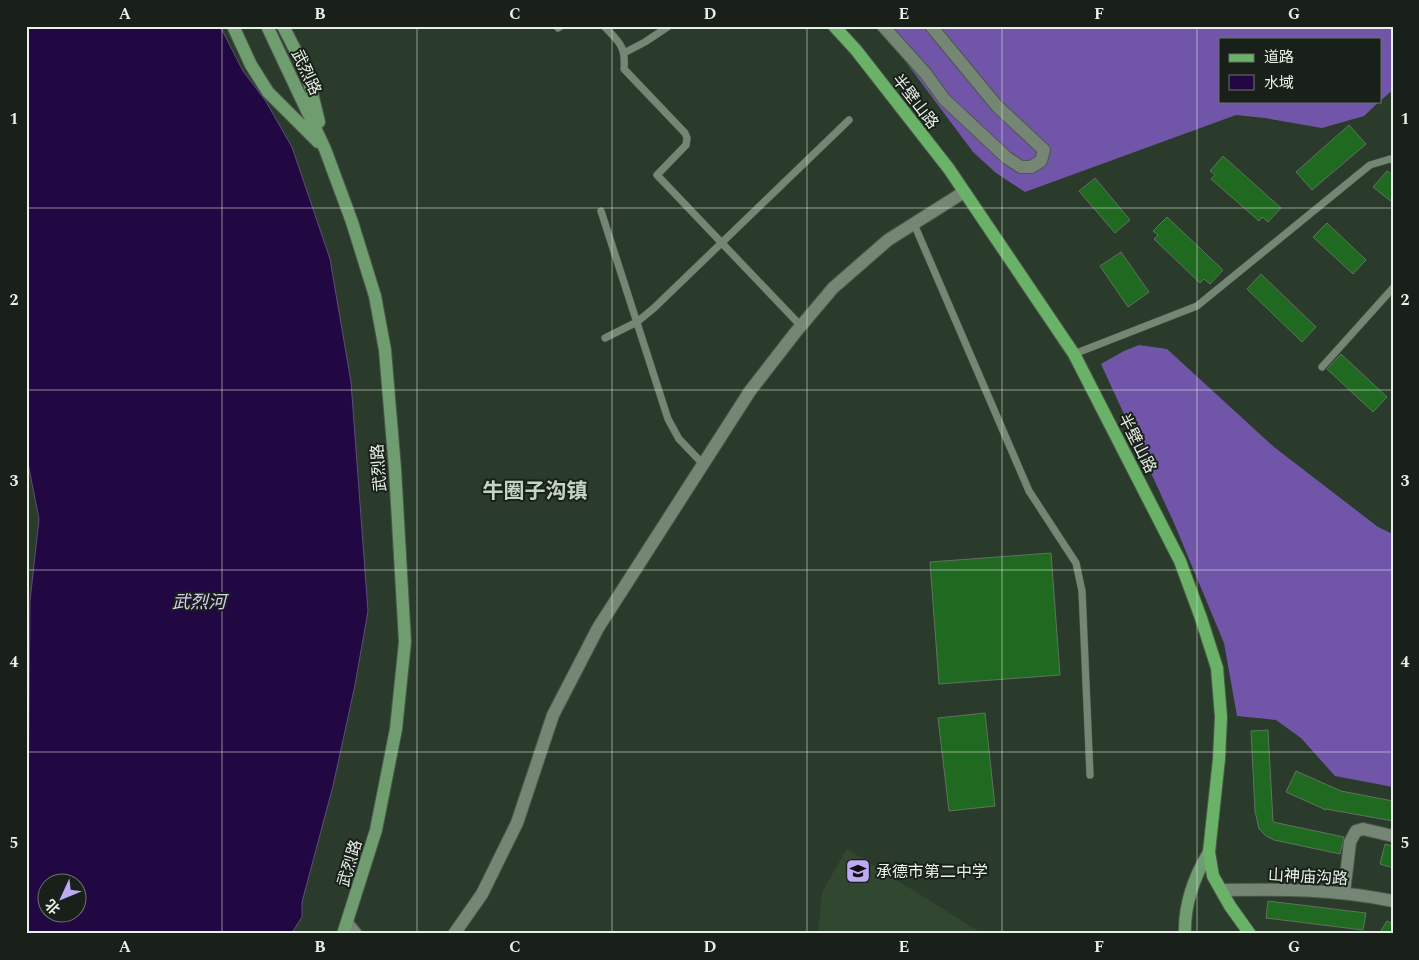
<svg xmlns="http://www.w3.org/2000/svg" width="1419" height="960" font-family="Spectral,'Noto Sans SC',serif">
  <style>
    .built { fill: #324730 }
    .forest { fill: #7155a8 }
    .water { fill: #220843; stroke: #5d4e74; fill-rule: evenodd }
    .building { fill: #206921; stroke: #60725f }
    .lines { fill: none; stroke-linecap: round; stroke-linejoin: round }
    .service-casing { stroke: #4a584a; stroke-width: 8 }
    .minor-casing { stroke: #4a584a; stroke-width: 14 }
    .tertiary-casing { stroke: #4a584a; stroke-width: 14 }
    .secondary-casing { stroke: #4a584a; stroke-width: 14 }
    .primary-casing { stroke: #4a584a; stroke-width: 14 }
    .service { stroke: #758774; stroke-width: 7 }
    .minor { stroke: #758774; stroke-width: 12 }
    .tertiary { stroke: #758774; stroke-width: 12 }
    .secondary { stroke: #709d6f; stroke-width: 12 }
    .primary { stroke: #6bb269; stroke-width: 12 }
    .grid { fill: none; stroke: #e7f1e7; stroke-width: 1; stroke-opacity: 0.55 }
    .labels { text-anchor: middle; stroke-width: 4; stroke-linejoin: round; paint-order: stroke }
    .street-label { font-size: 16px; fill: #e7f1e7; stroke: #192019 }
    .poi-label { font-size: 16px; fill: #e7f1e7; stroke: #192019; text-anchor: start }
    .water-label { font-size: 18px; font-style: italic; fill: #d6caf7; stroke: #192019 }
    .district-label { font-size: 21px; font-weight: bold; fill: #c2d5c0; stroke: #192019 }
    .neatline { fill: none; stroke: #e7f1e7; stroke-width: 2 }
    .grid-label { font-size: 16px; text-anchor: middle; font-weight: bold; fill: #e7f1e7 }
  </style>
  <rect width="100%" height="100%" fill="#2b3b2b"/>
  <path class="built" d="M847,849L983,934H818L822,892Z"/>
  <path class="forest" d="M879,26H1393V90L1380,101V39H1220V101H1380L1364,116L1322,128L1265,118L1236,115L1025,192L996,173L973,152Z
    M1139,345L1167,349L1274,447L1378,527L1393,534V787L1335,776L1301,738L1276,720L1237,716L1224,643L1174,523L1101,364L1124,351Z"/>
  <path class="water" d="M26,26H220L243,71L265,100L292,147L330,259L351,382L368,611L355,685L333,786L302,902V917L291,934H26V832L28,822L30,601L39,519L26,453ZM48,882H78V912H48Z"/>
  <path class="building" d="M1349,125L1366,144L1312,190L1296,172Z
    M1223,156L1281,208L1268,222L1262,217L1259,221L1211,179L1215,175L1210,171Z
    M1387,171L1393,175V203L1373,187Z
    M1095,178L1130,220L1115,233L1079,191Z
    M1167,217L1223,270L1210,284L1204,279L1200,283L1154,239L1158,235L1153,231Z
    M1327,223L1366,260L1353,274L1313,237Z
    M1121,252L1149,292L1128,307L1100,266Z
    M1261,274L1316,327L1302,342L1247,289Z
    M1341,354L1387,397L1373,412L1327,369Z
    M1051,553L1060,675L939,684L930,562Z
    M985,713L995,806L949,811L938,718Z
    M1268,730L1273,822L1344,837L1340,854L1274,840L1266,836L1259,829L1255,811L1251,731Z
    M1296,771L1341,791L1393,801V821L1326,809V810L1286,792Z
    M1385,844L1393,846V868L1380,864Z
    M1268,901L1366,913L1363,930L1266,918Z
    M1387,921L1393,924V934H1379Z"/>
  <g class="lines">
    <defs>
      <path id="service" d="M604,26C619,42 626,46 624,69L685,133L687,138L686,145L657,175L801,326
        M558,28L561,26
        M624,53L645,42L669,26
        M601,211L668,419L679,439L703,464
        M914,224L1029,491L1076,563L1082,591L1090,775
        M605,338L637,322L654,308L849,120
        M1074,354L1197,306L1370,165L1390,159L1393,160
        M1322,367L1393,288"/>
      <path id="minor" d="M883,26L926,74L944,99L1007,158L1021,167H1031L1041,161L1044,150L997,106L931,26
        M1221,890C1280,889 1334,889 1393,901
        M1344,893L1350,842L1356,831L1363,829L1393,836"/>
      <path id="tertiary" d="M347,923L356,934
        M454,934L482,894L517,823L553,715L598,628L750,391L795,333L833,288L888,240L964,192"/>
      <path id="secondary" d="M233,26L251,65L268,92L318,142
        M267,26L325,149L352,222L375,296L385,350L395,469L405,642L396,729L376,830L343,934
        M283,26L307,73L319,122
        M1185,934C1184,904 1194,877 1209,852"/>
      <path id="primary" d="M834,26L856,50L949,169L1074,354L1180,561L1201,618L1217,668L1221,717L1219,759L1209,852L1213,876L1230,906L1250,934"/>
    </defs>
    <use href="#service" class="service-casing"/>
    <use href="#minor" class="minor-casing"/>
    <use href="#tertiary" class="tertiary-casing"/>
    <use href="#secondary" class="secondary-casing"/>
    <use href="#primary" class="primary-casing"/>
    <use href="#service" class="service"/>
    <use href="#minor" class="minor"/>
    <use href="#tertiary" class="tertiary"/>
    <use href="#secondary" class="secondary"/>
    <use href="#primary" class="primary"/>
  </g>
  <path class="grid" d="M222,26V934M417,26V934M612,26V934M807,26V934M1002,26V934M1197,26V934M26,208H1393M26,390H1393M26,570H1393M26,752H1393"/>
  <defs>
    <symbol id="school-square" viewBox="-11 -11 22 22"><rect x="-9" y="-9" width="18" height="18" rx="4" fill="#bea9f4" stroke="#192019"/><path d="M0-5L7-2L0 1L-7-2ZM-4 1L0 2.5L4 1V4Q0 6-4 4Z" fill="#111"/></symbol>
  </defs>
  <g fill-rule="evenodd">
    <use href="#school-square" x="844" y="857" width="28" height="28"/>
  </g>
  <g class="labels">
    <g class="street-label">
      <text transform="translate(307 72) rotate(65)" y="6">武烈路</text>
      <text transform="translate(916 101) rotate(52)" y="6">半壁山路</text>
      <text transform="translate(1138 443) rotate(63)" y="6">半壁山路</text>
      <text transform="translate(378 468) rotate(-94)" y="6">武烈路</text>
      <text transform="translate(349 863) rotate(-73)" y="6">武烈路</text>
      <text transform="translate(1308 876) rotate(3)" y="6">山神庙沟路</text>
    </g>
    <g class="poi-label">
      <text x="876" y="877">承德市第二中学</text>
    </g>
    <g class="water-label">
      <text x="199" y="608">武烈河</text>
    </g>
    <g class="district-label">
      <text x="535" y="498">牛圈子沟镇</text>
    </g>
  </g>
  <rect width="1419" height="960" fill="none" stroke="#192019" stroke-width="55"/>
  <rect x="1219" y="38" width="162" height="65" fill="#192019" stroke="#6b746b"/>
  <rect x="1229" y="54" width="25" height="8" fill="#6bb269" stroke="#6b746b"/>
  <text x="1264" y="62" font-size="15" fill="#e7f1e7">道路</text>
  <rect x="1229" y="75" width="25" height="15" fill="#220843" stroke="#6b746b"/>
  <text x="1264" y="88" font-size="15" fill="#e7f1e7">水域</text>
  <g transform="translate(62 898) rotate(226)"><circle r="24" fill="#192019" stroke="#6b746b"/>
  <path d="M0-4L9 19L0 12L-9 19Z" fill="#bea9f4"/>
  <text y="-8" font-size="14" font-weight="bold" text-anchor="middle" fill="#e7f1e7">北</text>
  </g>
  <rect x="28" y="28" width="1364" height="904" class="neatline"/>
  <g class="grid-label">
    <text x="125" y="19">A</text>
    <text x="320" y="19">B</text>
    <text x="515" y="19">C</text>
    <text x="710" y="19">D</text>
    <text x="904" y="19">E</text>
    <text x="1099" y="19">F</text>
    <text x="1294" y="19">G</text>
    <text x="14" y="124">1</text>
    <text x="1405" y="124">1</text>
    <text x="14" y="305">2</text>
    <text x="1405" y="305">2</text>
    <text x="14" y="486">3</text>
    <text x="1405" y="486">3</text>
    <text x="14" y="667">4</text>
    <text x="1405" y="667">4</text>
    <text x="14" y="848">5</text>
    <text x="1405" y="848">5</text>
    <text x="125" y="952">A</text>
    <text x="320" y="952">B</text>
    <text x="515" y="952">C</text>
    <text x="710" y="952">D</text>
    <text x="904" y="952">E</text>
    <text x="1099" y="952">F</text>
    <text x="1294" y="952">G</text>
  </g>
</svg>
